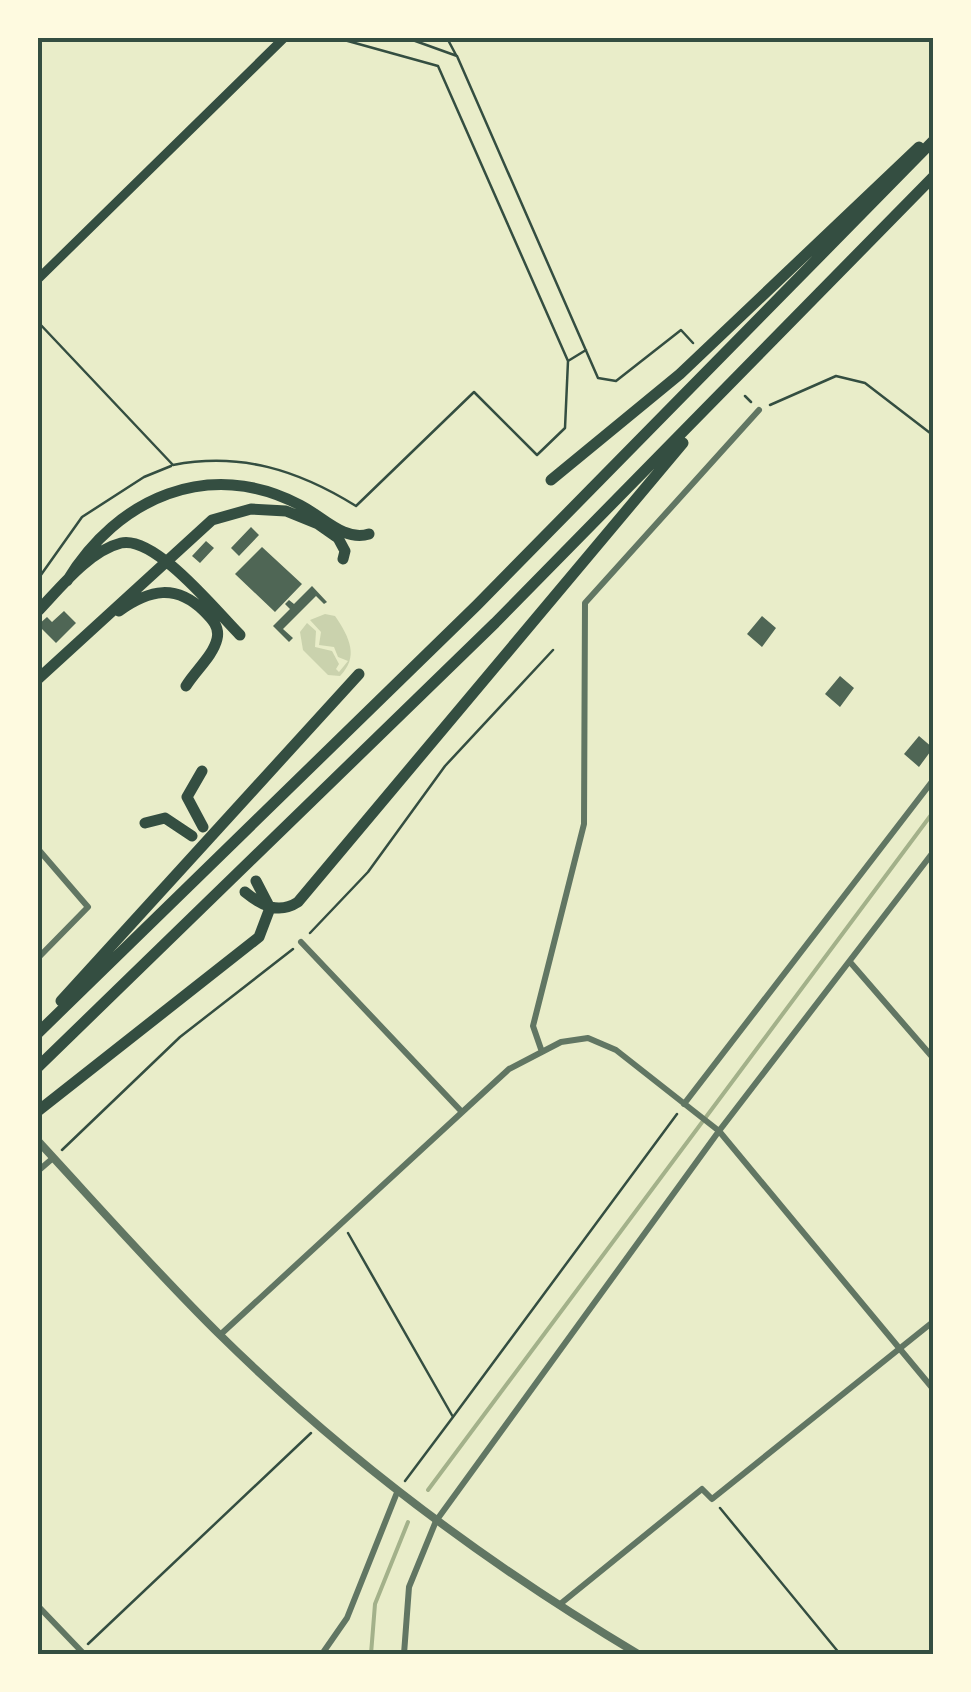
<svg xmlns="http://www.w3.org/2000/svg" width="971" height="1692" font-family="Signika,sans-serif">
  <style>
    .green { fill: #cad2ad }
    .lines { fill: none; stroke-linecap: round; stroke-linejoin: round }
    .stream { stroke: #a3b18a; stroke-width: 4 }
    .building { fill: #4f6655 }
    .path { stroke: #344e41; stroke-width: 2.5 }
    .minor { stroke: #617663; stroke-width: 6 }
    .tertiary { stroke: #617663; stroke-width: 8 }
    .primary { stroke: #344e41; stroke-width: 9 }
    .motorway { stroke: #344e41; stroke-width: 11 }
    .neatline { fill: none; stroke: #344e41; stroke-width: 4 }
  </style>
  <rect width="100%" height="100%" fill="#e9edc9"/>
  <path class="green" d="M325,614L335,616C350,638 359,657 340,676L328,675L303,650L300,632L307,623L316,631L315,647L332,651L339,664L336,669L339,672L348,661L338,657L334,647L319,645L321,632L310,620Z"/>
  <g class="lines">
    <path class="stream" d="M428,1490L934,811
      M371,1654L375,1604L408,1522"/>
  </g>
  <path class="building" d="M251,527L259,535L239,556L231,548Z
    M206,541L214,548L200,563L192,556Z
    M262,547L302,584L275,612L235,574Z
    M312,586L327,602L324,604L316,596L283,629L293,638L289,642L273,626L290,609L285,604L289,600L294,604Z
    M64,611L76,623L56,643L38,625L47,617L52,622Z
    M762,616L776,628L762,647L747,634Z
    M840,676L854,688L840,707L825,694Z
    M919,736L933,748L919,767L904,754Z"/>
  <g class="lines">
    <path class="path" d="M337,38L438,66L568,361L586,350
      M407,38L457,56L598,378L616,381L681,330L693,343
      M447,38L456,55
      M38,322L173,465C241,452 298,470 356,506L474,392L537,455L565,428L568,361
      M745,396L751,402
      M770,405L836,376L865,383L934,436
      M38,579L82,517L144,477L171,466
      M310,933L368,872L445,766L553,650
      M62,1150L180,1037L293,949
      M348,1233L453,1417L405,1481
      M453,1417L677,1114
      M720,1508L840,1654
      M88,1644L311,1433"/>
    <path class="minor" d="M38,849L88,907L38,958
      M301,942L462,1112
      M850,962L934,1059
      M542,1052L533,1026L584,824L585,603L759,410
      M684,1104L934,779
      M38,1171L53,1158
      M220,1335L509,1069L561,1042L588,1038L616,1050L719,1131L934,1390
      M559,1605L702,1489L712,1499L934,1321
      M38,1606L84,1654
      M322,1654L347,1618L398,1490
      M404,1654L409,1587L436,1521L719,1131L934,851"/>
    <path class="tertiary" d="M38,1141C98,1206 157,1273 220,1335C346,1459 487,1564 638,1654"/>
    <path class="primary" d="M38,279L284,38"/>
    <path class="motorway" d="M551,480L680,374L919,147
      M67,581C117,498 209,457 300,505C322,516 344,542 369,534
      M38,611C60,588 89,551 121,543C155,535 216,611 240,635
      M119,611C150,589 176,584 204,611C212,619 220,627 217,639C213,656 195,671 186,686
      M38,679L212,520L251,509L286,511L318,524L338,538L345,551L343,559
      M202,771L187,797L203,827
      M145,823L165,818L192,836
      M245,892C261,905 278,915 298,902L683,443
      M61,1001L359,674
      M38,1033L477,605L934,140
      M38,1067L495,623L934,176
      M38,1111L259,937L270,908L256,881"/>
  </g>
  <rect width="971" height="1692" fill="none" stroke="#fefae0" stroke-width="80"/>
  <rect x="40" y="40" width="891" height="1612" class="neatline"/>
</svg>
